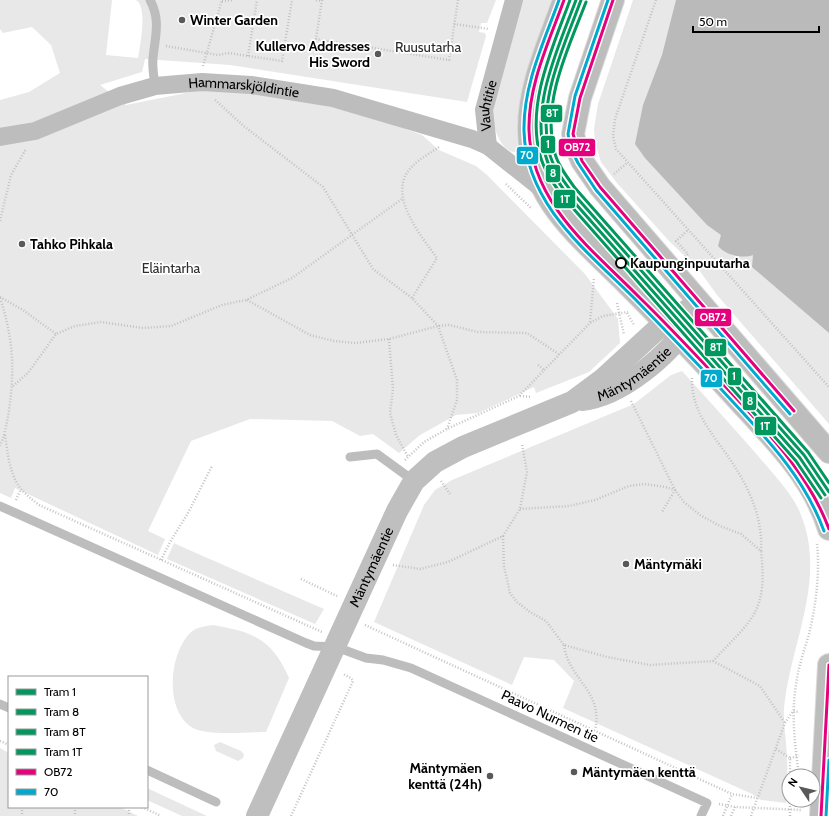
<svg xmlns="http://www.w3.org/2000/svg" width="829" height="816" font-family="Cabin,sans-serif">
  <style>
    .green { fill: #e8e8e8 }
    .water { fill: #bababa }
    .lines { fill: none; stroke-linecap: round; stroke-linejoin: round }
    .primary-casing { stroke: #dbdbdb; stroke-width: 24 }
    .path { stroke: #c2c2c2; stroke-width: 2.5; stroke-dasharray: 1 2; stroke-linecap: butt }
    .lane { stroke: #bdbdbd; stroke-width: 9 }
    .street { stroke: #bdbdbd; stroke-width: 18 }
    .secondary { stroke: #bfbfbf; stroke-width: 22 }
    .primary { stroke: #bdbdbd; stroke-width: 22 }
    .bus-1-casing { stroke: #fff; stroke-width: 6 }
    .bus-2-casing { stroke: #fff; stroke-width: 6 }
    .bus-1 { stroke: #e5007d; stroke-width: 3 }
    .bus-2 { stroke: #00a9ce; stroke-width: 3 }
    .tram-1-casing { stroke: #fff; stroke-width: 6 }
    .tram-2-casing { stroke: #fff; stroke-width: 6 }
    .tram-3-casing { stroke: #fff; stroke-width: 6 }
    .tram-4-casing { stroke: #fff; stroke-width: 6 }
    .tram-1 { stroke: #00985f; stroke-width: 3 }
    .tram-2 { stroke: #00985f; stroke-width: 3 }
    .tram-3 { stroke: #00985f; stroke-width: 3 }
    .tram-4 { stroke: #00985f; stroke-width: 3 }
    .poi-dot { fill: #595959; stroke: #fff; stroke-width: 1.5 }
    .stop-dot { fill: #fff; stroke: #000; stroke-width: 2 }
    .labels { text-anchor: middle; stroke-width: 3.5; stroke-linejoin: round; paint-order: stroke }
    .poi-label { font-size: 14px; font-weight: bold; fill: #000; stroke: #fff; text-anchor: start }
    .park-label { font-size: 14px; fill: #2c2c2c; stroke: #fff }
    .street-label { font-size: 14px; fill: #000; stroke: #fff }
    .stop-label { font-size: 14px; font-weight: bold; fill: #000; stroke: #fff; text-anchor: start }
    .line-badge { stroke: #fff; stroke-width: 1.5 }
    .badge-label { font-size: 11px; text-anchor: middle; font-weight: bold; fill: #fff }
  </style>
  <rect width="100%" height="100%" fill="#fff"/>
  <path class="green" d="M0,0H112L106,55L138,58C140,46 148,7 136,0H496L487,23H481L479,32L485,33L486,36L467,102L230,65L145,59L142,72L100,85L126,105L196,91H228L299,99L376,118L422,135L439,150L476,166L487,175L585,274L618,319L620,343L589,372L536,393L534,387L478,413L456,415L420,435L399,453L373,434L360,436L332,421L250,419L191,441L148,531L165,539L158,555L15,488L11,498L0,493V100L29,92L60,73L51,45L32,27L3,33L0,29Z
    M522,0H554L520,102L517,127L518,149L515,152C502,152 494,130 493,119C492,114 494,107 495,102Z
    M633,0H701L753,255L829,299V424L717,295L699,270L669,241L617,183L601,162L595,142L594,129L598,104Z
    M682,371C708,400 734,428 759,457C773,474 789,490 799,510C829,578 790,642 784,709C783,725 787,743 787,760C788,774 786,788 786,803L761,800L752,794L563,708L574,681L554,660L524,657L512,685L374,622L424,505L435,490L452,480L634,404L671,375Z
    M174,543L180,546L324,609L315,624L167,559Z
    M213,625C253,632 272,639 289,678L266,732C247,732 207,736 193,728C164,711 169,654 190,633C197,627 205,626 213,625Z
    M220,742L241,751L244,754L243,758L238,761L216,751L214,745Z
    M0,748L9,753V807H120L138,816H0Z
    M147,788L207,816H182L147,800Z"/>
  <path class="water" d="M676,0H829V333L752,267L753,255C743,259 725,255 718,246L721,235L707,225L645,158L635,144L643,105L662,55Z"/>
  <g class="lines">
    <defs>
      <path id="primary" d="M564,0C550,41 528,86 529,131C530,199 578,235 622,279C662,319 701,359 739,401C775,440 813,477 829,529
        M613,0L580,98L573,134L576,147L582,161L600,187L829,452
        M821,816L829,665"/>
    </defs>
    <use href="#primary" class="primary-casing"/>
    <path class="path" d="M316,0L322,1
      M322,0L316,39L449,60L458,0
      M656,0L615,119L613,136L616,149L829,387
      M222,1L234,0
      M454,24L489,29
      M166,46L218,55L228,53L282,61L292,0
      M248,56L257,0
      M203,66L222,0
      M215,100L245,127L323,187L373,269L412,298L438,326L457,380V400L447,429
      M614,174L627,163
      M506,184L531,208
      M0,221L11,175L26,149
      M685,257L688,254L676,241L688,230
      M0,297L23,310L56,334
      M0,298C13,337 15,369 9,410C7,423 5,434 0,446
      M412,298L437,258C421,236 388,196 409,170C417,160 429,154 439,147
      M247,300L310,335L334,341L355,343L389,339L438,326L449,325L478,332L527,333L560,355
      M617,303L624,335
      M627,313L634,325
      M590,322L594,278
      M389,339L393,389L390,413L396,435L408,457
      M538,365L544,370
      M692,378C691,415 717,438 735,467C751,492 763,521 761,551
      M13,386L28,373L56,334L75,326L101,322L143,328L171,326L222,305L246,300L292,278L402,199
      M520,396L532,397
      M631,401L675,490L662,512
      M5,435C8,453 9,475 22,490C26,495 33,500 39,505L322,632
      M405,460L424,442L447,429L519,396L590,323L603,316L628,312
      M441,481L450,494
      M16,500L21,489
      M503,536L504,566L510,593L517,602L530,612L546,621L564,645L607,657L650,665L713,661C752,619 768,613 761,551L741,534L720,526L700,515L684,502L675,490L665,487L645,484L629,486L595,500L569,506L520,509
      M161,560L170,542L188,513L212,466
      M393,565L420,569L448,562L503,536L520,509L527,472L522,444
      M301,579L337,596
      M365,625L732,794L757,798
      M564,645C568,679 604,691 595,730
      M713,661L760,686L785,723
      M0,741L9,745
      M776,749L790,758V776
      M790,758L799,756
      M799,776C795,746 791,715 796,685C798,668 804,651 809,634C816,605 820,573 817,544
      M719,804L735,807L802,810
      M22,807V816
      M75,807V816
      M129,807V816
      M142,807L161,816
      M291,816L353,681L351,678L343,674
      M723,816L732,794
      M731,816L735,807
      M751,816L785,723L793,711L799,712
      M790,816V800"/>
    <path class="lane" d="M150,0C161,20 155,37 153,58C152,67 154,77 155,86
      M350,457L377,454L414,481
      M0,506L306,643L314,646L336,647L366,658L383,660L411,668L707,803L701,816
      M0,704L9,708
      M147,770L216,802"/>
    <g class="street">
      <path id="s1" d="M0,137L35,131L120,96L155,86L202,82L251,85L333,98L472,139L488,146L541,188"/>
      <path id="s2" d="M488,146L484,110L514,0"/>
    </g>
    <g class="secondary">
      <path id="s3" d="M582,400C621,396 671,354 690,321"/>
      <path id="s4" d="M257,816L397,511L414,481L435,462L463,447L572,402L603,379L664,323L700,303"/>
    </g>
    <use href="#primary" class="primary"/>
    <defs>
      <path id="bus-1" d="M564,0C549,42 528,85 529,130C531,204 593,250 640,298C674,331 706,366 739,401C775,440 810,478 829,529
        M613,0L580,98L573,134L582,161L600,187L794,411
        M821,816L829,665"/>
      <path id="bus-2" d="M559,0C544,42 523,85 524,131C526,205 587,251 635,299C668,333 701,367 733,402C770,442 805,479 824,531
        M608,0L575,96L568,134L571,149L578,163L596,190L790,414
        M826,816L829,760"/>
    </defs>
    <use href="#bus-1" class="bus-1-casing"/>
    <use href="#bus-2" class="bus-2-casing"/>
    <use href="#bus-1" class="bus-1"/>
    <use href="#bus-2" class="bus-2"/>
    <defs>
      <path id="tram-1" d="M581,0C564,47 537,100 549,151C552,166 562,179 571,191L804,455L829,492"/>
      <path id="tram-2" d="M576,0C559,46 529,108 546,157C550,171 559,183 567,194L800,458L825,495"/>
      <path id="tram-3" d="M586,2C569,47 542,100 554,150C557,164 567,177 575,188L808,452L829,483"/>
      <path id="tram-4" d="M570,0C553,47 526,103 540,155C544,171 554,185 564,198L796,461L821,498"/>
    </defs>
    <use href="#tram-1" class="tram-1-casing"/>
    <use href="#tram-2" class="tram-2-casing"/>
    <use href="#tram-3" class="tram-3-casing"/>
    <use href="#tram-4" class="tram-4-casing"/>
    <use href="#tram-1" class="tram-1"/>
    <use href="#tram-2" class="tram-2"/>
    <use href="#tram-3" class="tram-3"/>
    <use href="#tram-4" class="tram-4"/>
  </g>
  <g class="poi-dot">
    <circle cx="182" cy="20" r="4"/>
    <circle cx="378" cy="54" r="4"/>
    <circle cx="22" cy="244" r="4"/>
    <circle cx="626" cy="564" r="4"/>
    <circle cx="574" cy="772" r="4"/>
    <circle cx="490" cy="776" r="4"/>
  </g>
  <circle class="stop-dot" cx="621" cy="263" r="5"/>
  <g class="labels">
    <g class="poi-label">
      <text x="190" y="25">Winter Garden</text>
      <text x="370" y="51" text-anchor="end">Kullervo Addresses<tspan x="370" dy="16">His Sword</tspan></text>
      <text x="30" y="249">Tahko Pihkala</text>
      <text x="634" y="569">Mäntymäki</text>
      <text x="482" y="773" text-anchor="end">Mäntymäen<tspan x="482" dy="16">kenttä (24h)</tspan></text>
      <text x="582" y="777">Mäntymäen kenttä</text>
    </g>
    <g class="park-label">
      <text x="428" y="52">Ruusutarha</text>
      <text x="171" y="273">Eläintarha</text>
    </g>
    <g class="street-label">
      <text dy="5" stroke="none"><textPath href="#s1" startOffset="253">Hammarskjöldintie</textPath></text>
      <text dy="5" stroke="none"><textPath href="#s2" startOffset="41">Vauhtitie</textPath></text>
      <text dy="5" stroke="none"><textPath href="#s3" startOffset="59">Mäntymäentie</textPath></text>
      <text dy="5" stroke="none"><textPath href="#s4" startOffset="274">Mäntymäentie</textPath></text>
      <text transform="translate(550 716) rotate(25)" y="5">Paavo Nurmen tie</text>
    </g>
    <g class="stop-label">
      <text x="630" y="268">Kaupunginpuutarha</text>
    </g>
  </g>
  <g class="line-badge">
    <rect x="540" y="104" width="23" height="19" rx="4" fill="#00985f"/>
    <rect x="540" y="135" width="16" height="19" rx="4" fill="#00985f"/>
    <rect x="558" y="138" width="38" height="19" rx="4" fill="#e5007d"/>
    <rect x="516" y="146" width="23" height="19" rx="4" fill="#00a9ce"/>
    <rect x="545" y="164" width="16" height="19" rx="4" fill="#00985f"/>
    <rect x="553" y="189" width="23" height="20" rx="4" fill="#00985f"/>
    <rect x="694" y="308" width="38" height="19" rx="4" fill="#e5007d"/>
    <rect x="704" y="338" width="23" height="19" rx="4" fill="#00985f"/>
    <rect x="727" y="367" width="15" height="19" rx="4" fill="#00985f"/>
    <rect x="700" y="369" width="23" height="19" rx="4" fill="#00a9ce"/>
    <rect x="742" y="391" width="15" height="20" rx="4" fill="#00985f"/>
    <rect x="754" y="416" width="23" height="20" rx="4" fill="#00985f"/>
  </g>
  <g class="badge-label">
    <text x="552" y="117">8T</text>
    <text x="548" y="148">1</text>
    <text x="577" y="151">OB72</text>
    <text x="527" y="159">70</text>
    <text x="553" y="177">8</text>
    <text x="565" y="203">1T</text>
    <text x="713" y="321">OB72</text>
    <text x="716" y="351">8T</text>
    <text x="734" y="380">1</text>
    <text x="711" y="382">70</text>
    <text x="750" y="405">8</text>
    <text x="765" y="430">1T</text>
  </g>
  <rect x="8" y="676" width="140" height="132" fill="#ffffff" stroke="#999999"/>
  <rect x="16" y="689" width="20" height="6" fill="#00985f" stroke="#999999"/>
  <text x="44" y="696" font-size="12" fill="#000000">Tram 1</text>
  <rect x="16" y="709" width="20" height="6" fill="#00985f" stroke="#999999"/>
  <text x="44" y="716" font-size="12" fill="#000000">Tram 8</text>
  <rect x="16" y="729" width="20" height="6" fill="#00985f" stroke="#999999"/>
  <text x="44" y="736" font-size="12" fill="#000000">Tram 8T</text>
  <rect x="16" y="749" width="20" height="6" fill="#00985f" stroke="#999999"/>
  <text x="44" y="756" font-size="12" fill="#000000">Tram 1T</text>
  <rect x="16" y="769" width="20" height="6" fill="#e5007d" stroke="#999999"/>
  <text x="44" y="776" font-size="12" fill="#000000">OB72</text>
  <rect x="16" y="789" width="20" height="6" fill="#00a9ce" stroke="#999999"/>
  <text x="44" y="796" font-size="12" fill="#000000">70</text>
  <g transform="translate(801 788) rotate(305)"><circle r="19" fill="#ffffff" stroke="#999999"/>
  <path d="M0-3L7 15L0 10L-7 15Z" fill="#595959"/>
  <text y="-6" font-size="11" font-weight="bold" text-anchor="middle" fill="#000000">N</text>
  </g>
  <path d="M693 26v6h126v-6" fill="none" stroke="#000000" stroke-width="2"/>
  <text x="699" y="26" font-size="12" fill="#000000" stroke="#ffffff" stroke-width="3" paint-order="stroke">50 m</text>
</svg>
